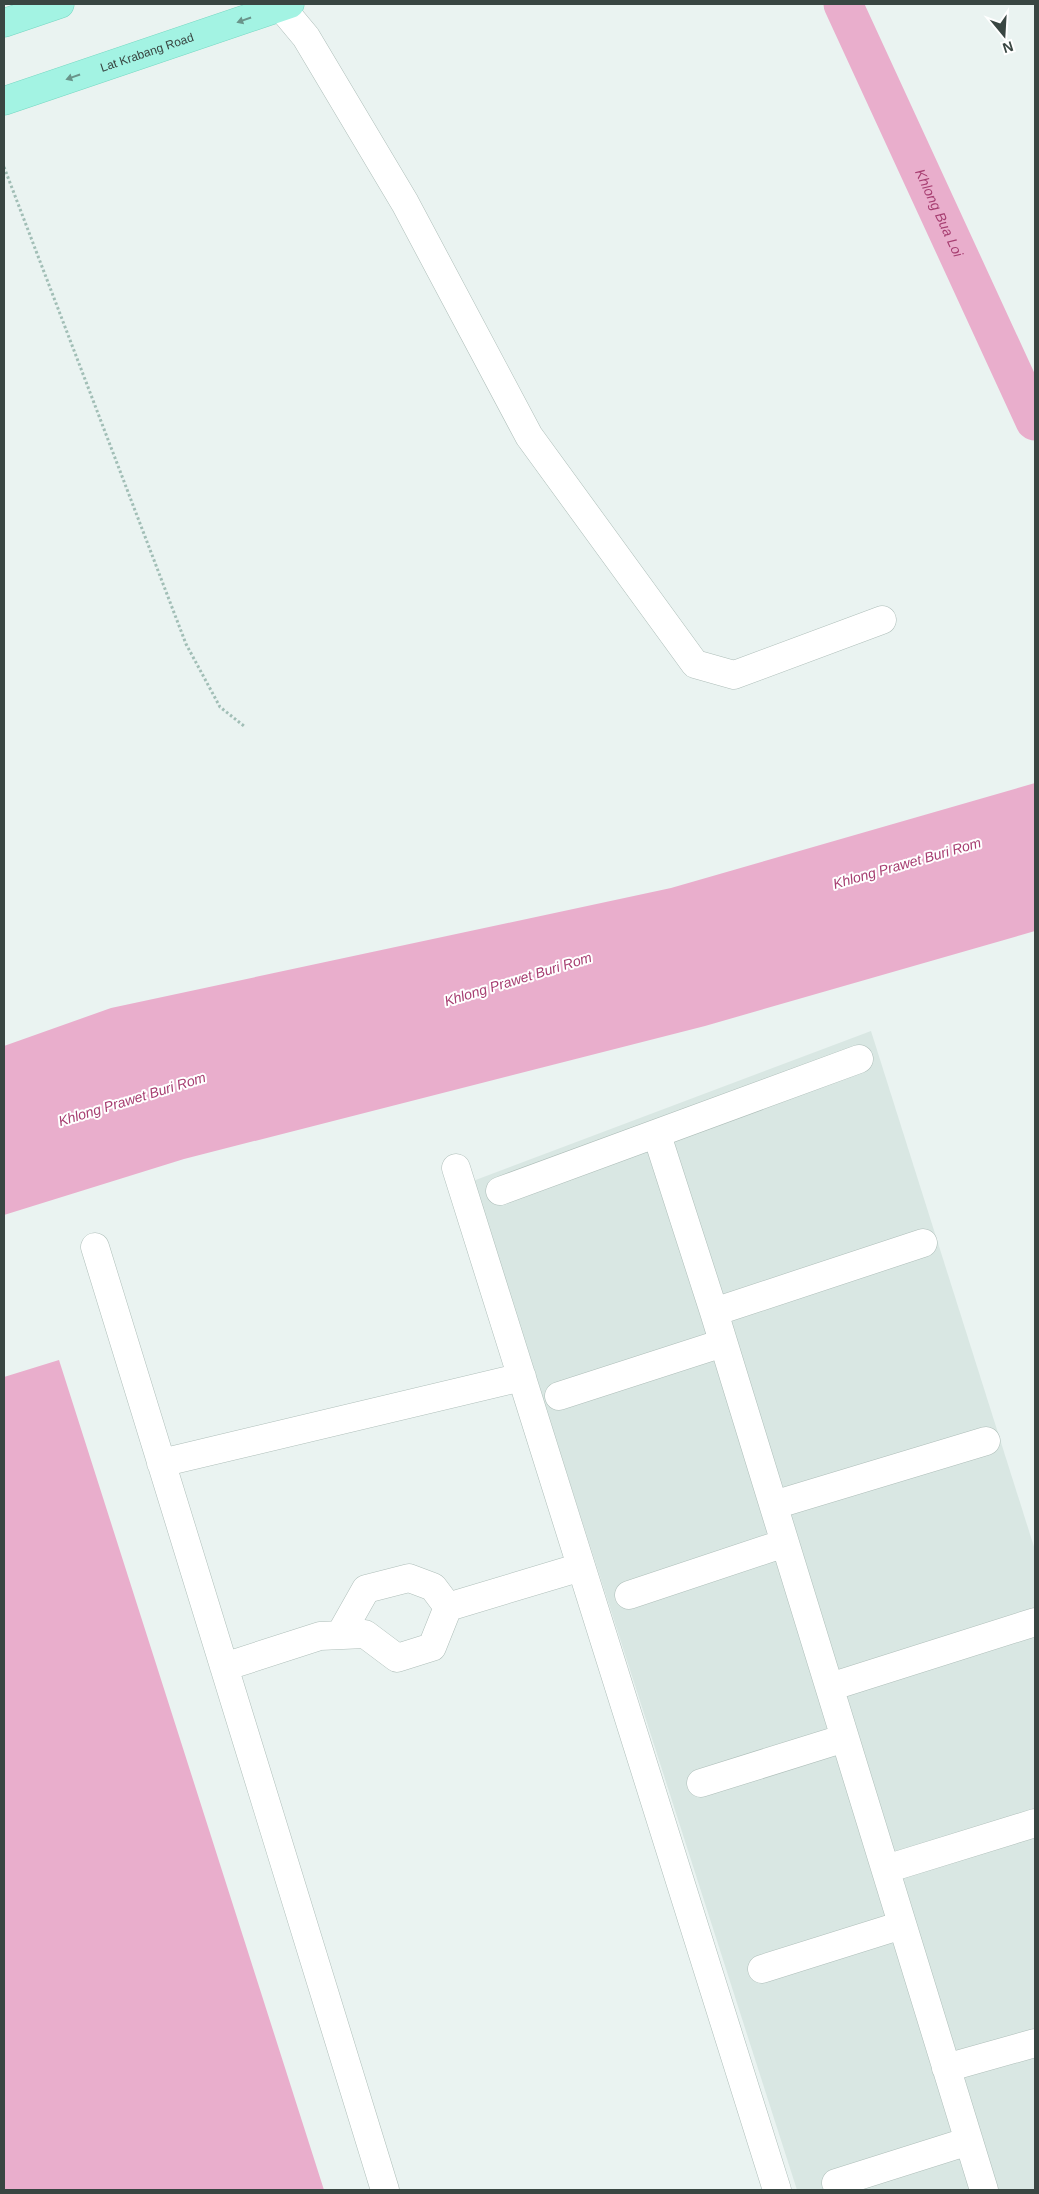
<svg xmlns="http://www.w3.org/2000/svg" width="1039" height="2194" font-family="Helvetica,sans-serif">
  <style>
    .residential { fill: #d9e7e3 }
    .water { fill: #e9aecc }
    .lines { fill: none; stroke-linecap: round; stroke-linejoin: round }
    .canal { stroke: #e9aecc; stroke-width: 39 }
    .minor-casing { stroke: #aebeb9; stroke-width: 29 }
    .major-casing { stroke: #75d7c2; stroke-width: 29 }
    .path { stroke: #a1beb6; stroke-width: 3; stroke-dasharray: 2.5 2.5; stroke-linecap: butt }
    .minor { stroke: #fff; stroke-width: 28 }
    .major { stroke: #a3f3e3; stroke-width: 28 }
    .oneway { fill: #69948a }
    .labels { text-anchor: middle; stroke-width: 4; stroke-linejoin: round; paint-order: stroke }
    .street-label { font-size: 12px; fill: #394642; stroke: #fff }
    .water-label { font-size: 14px; font-style: italic; fill: #a73e71; stroke: #fff }
  </style>
  <rect width="100%" height="100%" fill="#eaf3f1"/>
  <path class="residential" d="M871,1031L1035,1550V2190H797L473,1181Z"/>
  <path class="water" d="M1035,783V931L705,1026L184,1159L4,1215V1046L111,1008L671,888Z
    M59,1360L324,2190H4V1377Z"/>
  <g class="lines">
    <path class="canal" id="s1" d="M843,4L1035,421"/>
    <defs>
      <path id="minor" d="M281,7L306,37L405,203L529,436L695,664L734,675L882,620
        M657,1135L714,1312L984,2190
        M456,1168L777,2190
        M500,1191L859,1059
        M95,1247L385,2190
        M714,1312L923,1243
        M559,1396L723,1343
        M161,1463L522,1377
        M774,1505L986,1441
        M629,1595L785,1543
        M340,1635L366,1589L409,1578L433,1587L448,1607
        M224,1667L320,1636L365,1634L397,1658L432,1647L448,1607L581,1567
        M830,1687L1035,1622
        M701,1783L845,1738
        M886,1869L1035,1823
        M762,1969L902,1925
        M946,2068L1035,2043
        M836,2183L969,2141"/>
      <g id="major">
        <path d="M4,23L60,4"/>
        <path id="s2" d="M4,101L290,4"/>
      </g>
    </defs>
    <use href="#minor" class="minor-casing"/>
    <use href="#major" class="major-casing"/>
    <path class="path" d="M4,167L186,644L220,707L244,726"/>
    <use href="#minor" class="minor"/>
    <use href="#major" class="major"/>
  </g>
  <defs><path id="oneway-solid" d="M-6-.8H1V-3.2L6.5 0L1 3.2V.8H-6Z" transform="scale(1.25)"/></defs>
  <g class="oneway">
    <use href="#oneway-solid" transform="translate(244 20) rotate(161)"/>
    <use href="#oneway-solid" transform="translate(73 77) rotate(161)"/>
  </g>
  <g class="labels">
    <g class="street-label">
      <text dy="4" stroke="none"><textPath href="#s2" startOffset="151">Lat Krabang Road</textPath></text>
    </g>
    <g class="water-label">
      <text dy="5" stroke="none"><textPath href="#s1" startOffset="230">Khlong Bua Loi</textPath></text>
      <text transform="translate(907 863) rotate(-16)" y="5">Khlong Prawet Buri Rom</text>
      <text transform="translate(518 979) rotate(-17)" y="5">Khlong Prawet Buri Rom</text>
      <text transform="translate(132 1099) rotate(-17)" y="5">Khlong Prawet Buri Rom</text>
    </g>
  </g>
  <rect width="1039" height="2194" fill="none" stroke="#394642" stroke-width="10"/>
  <g transform="translate(1004 35) rotate(162)" stroke="#ffffff" stroke-width="4" paint-order="stroke">
  <path d="M0-4L9 19L0 12L-9 19Z" fill="#394642"/>
  <text y="-8" font-size="14" font-weight="bold" text-anchor="middle" fill="#394642">N</text>
  </g>
</svg>
